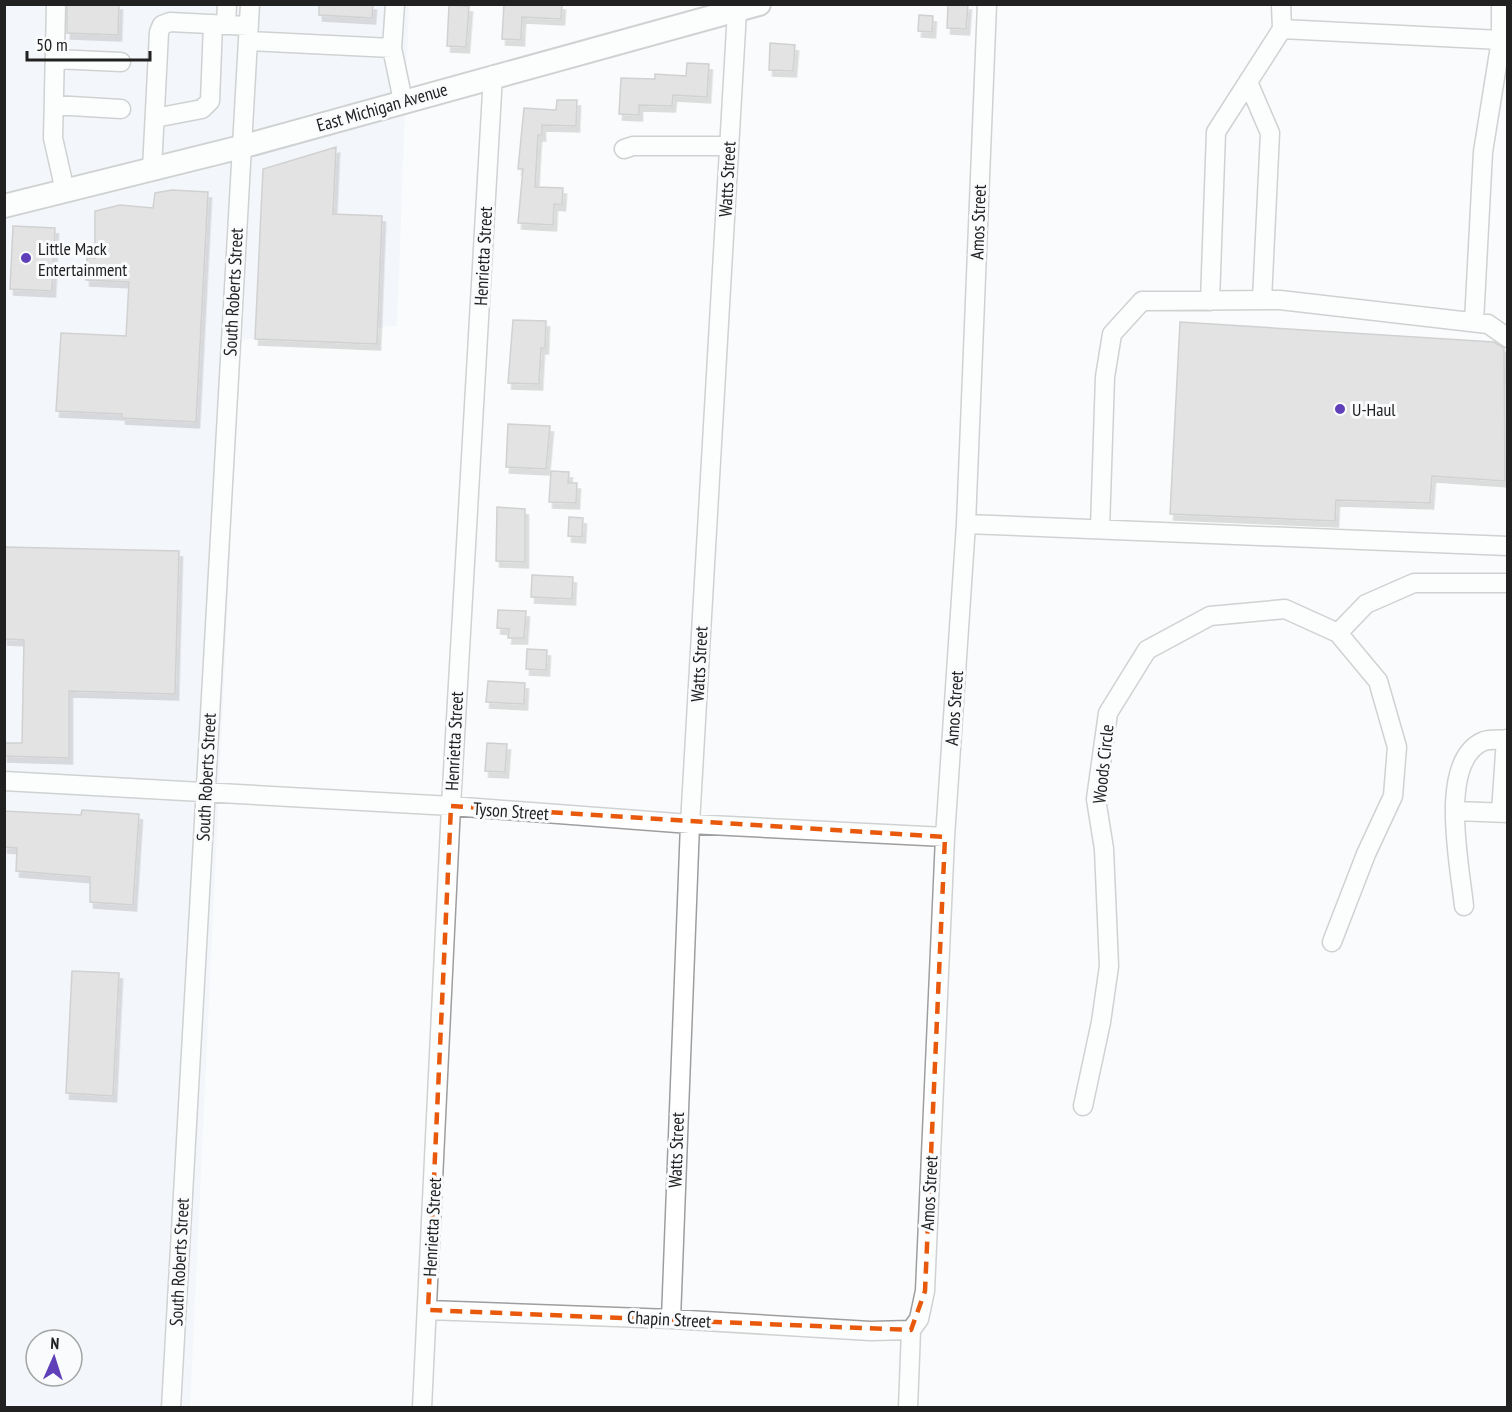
<svg xmlns="http://www.w3.org/2000/svg" width="1512" height="1412" viewBox="0 0 1512 1412" font-family="'PT Sans Narrow',sans-serif">
  <style>
    .built { fill: #eceff8; fill-rule: evenodd }
    .building { fill: #c7c5c6; stroke: #a09e9f; stroke-width: 1.5; filter: url(#shadow) }
    .lines { fill: none; stroke-linecap: round; stroke-linejoin: round }
    .minor-casing { stroke: #9e9e9f; stroke-width: 21 }
    .major-casing { stroke: #9e9e9f; stroke-width: 26 }
    .minor { stroke: #fff; stroke-width: 18 }
    .major { stroke: #fff; stroke-width: 22 }
    .marked { fill: none; stroke: #e8590c; stroke-width: 4.5; stroke-dasharray: 12 8; stroke-linejoin: round }
    .poi-dot { fill: #5f40b8; stroke: #fafbfc; stroke-width: 2 }
    .labels { text-anchor: middle; dominant-baseline: central; stroke-width: 6; stroke-linejoin: round; paint-order: stroke }
    .street-label { font-size: 18px; fill: #212121; stroke: #fafbfc }
    .poi-label { font-size: 18px; fill: #212121; stroke: #fafbfc; text-anchor: start }
  </style>
  <defs>
    <filter id="shadow"><feDropShadow dx="3.5" dy="6" stdDeviation="0" flood-color="#0004"/></filter>
  </defs>
  <rect width="100%" height="100%" fill="#fafbfc"/>
  <path class="built" d="M5 5H409L397 326 240 340 190 1407 5 1408ZM36 1340H72V1376H36Z"/>
  <path class="building" d="M67 4H119L118 35 67 33Z
    M319 4H373L372 18 319 15Z
    M504 4H562L561 19 522 17 521 40 502 39Z
    M948 4H968L966 29 947 28Z
    M449 5 469 6 466 47 447 46Z
    M919 15 933 16 932 32 918 31Z
    M770 43 795 45 793 71 769 70Z
    M687 63 709 64 707 97 673 95 672 106 639 105V115L619 114 621 78 655 79V74L686 76Z
    M557 100H577L576 126 542 125V135H538L535 187 563 188 562 205 554 204 553 225 518 223 523 169H518L524 108 556 110Z
    M336 147 333 214 382 216 377 344 255 339 263 169Z
    M172 190 208 192 196 422 122 418V414L56 411 61 333 126 336 129 282 86 280 87 258H95V211L120 205 153 208 155 193Z
    M13 226 55 228 52 291 10 289Z
    M513 320 546 321 545 348H541L539 384 508 383Z
    M1180 322 1494 342 1504 348 1505 481 1432 476 1430 503 1336 500 1335 521 1170 514Z
    M508 424 550 426 546 469 506 467Z
    M551 471 569 472 568 483H577L576 503 549 502Z
    M497 507 525 509V562L496 561Z
    M569 517 583 518 582 537 568 536Z
    M4 547 179 551 175 694 69 691V758L4 756V743H22L24 640 4 639Z
    M532 575 573 577 572 599 531 597Z
    M498 610 526 611 524 638H508L509 629 497 628Z
    M527 649 547 650 546 670 526 669Z
    M488 681 525 683 524 704 486 702Z
    M487 743 507 744 505 772 485 771Z
    M82 810 139 814 133 905 90 902V877L16 871 17 848 4 847V811L81 815Z
    M72 971 119 973 113 1096 66 1093Z"/>
  <g class="lines">
    <defs>
      <path id="minor" d="M56 4 53 138 65 191
        M395 4 392 48 403 101
        M1281 4 1282 29 1501 40V4
        M226 25 227 4
        M248 41 392 48
        M55 59 121 62
        M1248 82 1270 133 1262 300
        M54 105 121 109
        M155 118 202 109 210 101 213 24
        M624 149 633 146H729
        M152 169 159 32 162 25 170 22 249 26
        M1210 301 1216 132 1282 29
        M1474 322 1483 152 1501 40
        M966 524 1508 546
        M1100 528 1105 377 1112 334 1142 301 1280 300 1488 324 1508 338
        M1338 633 1366 604 1414 583H1508
        M4 781 451 806 690 824 945 837
        M1456 811 1508 813
        M1501 812 1506 739
        M1464 906C1460 866 1437 760 1484 741 1491 739 1501 740 1508 739
        M1083 1106 1101 1022 1109 966 1104 849 1096 799 1108 713 1147 650 1210 616 1285 609 1338 633 1378 681 1397 747 1393 796 1366 854 1332 942
        M428 1310 671 1319 870 1331 911 1330
        M671 1319 690 824 737 11 733 4
        M171 1408 250 4
        M422 1408 451 806 493 75
        M908 1408 911 1330 919 1319 925 1291 945 837 966 524 987 4"/>
      <path id="major" d="M4 206 241 147 759 4"/>
    </defs>
    <use href="#minor" class="minor-casing"/>
    <use href="#major" class="major-casing"/>
    <use href="#minor" class="minor"/>
    <use href="#major" class="major"/>
  </g>
  <path d="M0 0H1512V1412H0ZM451 806 945 837 925 1291 911 1330 428 1310Z" fill="#fafbfc" fill-opacity=".55" fill-rule="evenodd"/>
  <path class="marked" d="M451 806 945 837 925 1291 911 1330 428 1310Z"/>
  <g class="poi-dot">
    <circle cx="26" cy="258" r="6"/>
    <circle cx="1340" cy="409" r="6"/>
  </g>
  <g class="labels">
    <g class="street-label">
      <text transform="translate(382 107) rotate(-16)">East Michigan Avenue</text>
      <text transform="translate(727 179) rotate(-87)">Watts Street</text>
      <text transform="translate(978 222) rotate(-88)">Amos Street</text>
      <text transform="translate(483 256) rotate(-87)">Henrietta Street</text>
      <text transform="translate(233 292) rotate(-87)">South Roberts Street</text>
      <text transform="translate(699 664) rotate(-87)">Watts Street</text>
      <text transform="translate(954 708) rotate(-86)">Amos Street</text>
      <text transform="translate(454 741) rotate(-87)">Henrietta Street</text>
      <text transform="translate(1103 764) rotate(-84)">Woods Circle</text>
      <text transform="translate(206 777) rotate(-87)">South Roberts Street</text>
      <text transform="translate(511 811) rotate(4)">Tyson Street</text>
      <text transform="translate(676 1150) rotate(-88)">Watts Street</text>
      <text transform="translate(929 1193) rotate(-87)">Amos Street</text>
      <text transform="translate(432 1227) rotate(-87)">Henrietta Street</text>
      <text transform="translate(179 1262) rotate(-87)">South Roberts Street</text>
      <text transform="translate(669 1319) rotate(3)">Chapin Street</text>
    </g>
    <g class="poi-label">
      <text x="38" y="248">Little Mack<tspan x="38" dy="21">Entertainment</tspan></text>
      <text x="1352" y="409">U-Haul</text>
    </g>
  </g>
  <rect width="1512" height="1412" fill="none" stroke="#212121" stroke-width="12"/>
  <g transform="translate(54 1358) rotate(3)"><circle r="28" fill="#fafbfc" stroke="#a3a4a4" stroke-width="1.5"/>
  <path d="M0-4.5L10 22L0 15L-10 22Z" fill="#5f40b8"/>
  <text y="-9" font-size="16" font-weight="bold" text-anchor="middle" fill="#212121">N</text>
  </g>
  <path d="M27 51v9h123v-9" fill="none" stroke="#212121" stroke-width="3"/>
  <text x="36" y="51" font-size="18" fill="#212121" stroke="#fafbfc" stroke-width="4.5" paint-order="stroke">50 m</text>
</svg>
